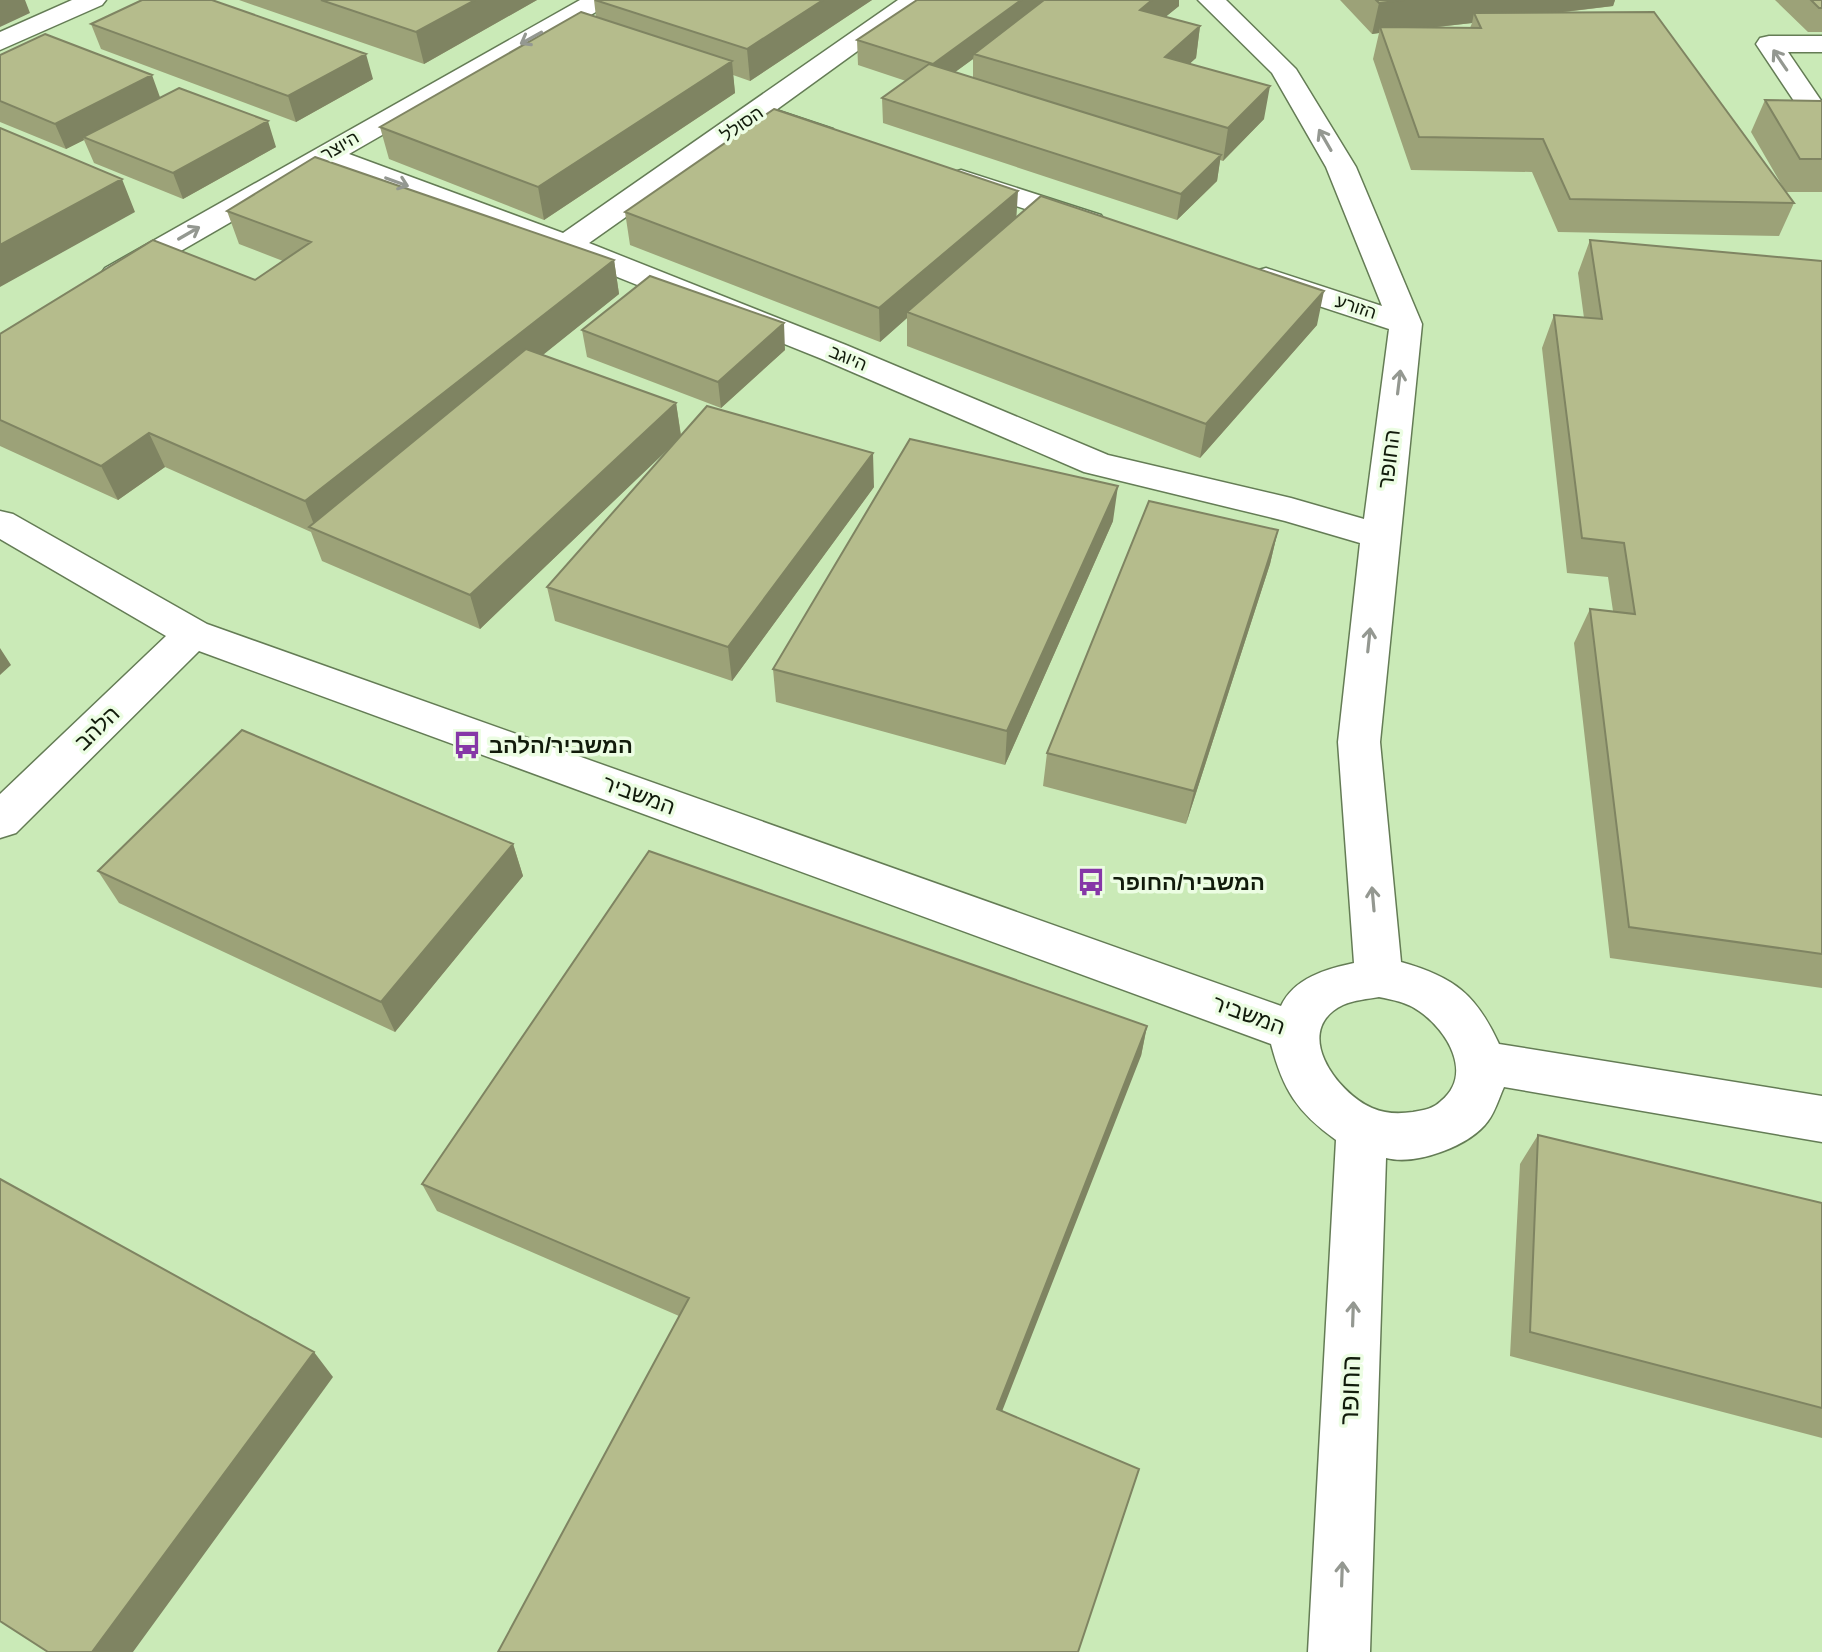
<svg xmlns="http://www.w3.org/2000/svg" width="1822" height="1652" viewBox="0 0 1822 1652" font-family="Helvetica,'Noto Sans Hebrew',sans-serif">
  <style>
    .built { fill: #caeab7 }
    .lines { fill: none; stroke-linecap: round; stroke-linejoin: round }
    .minor-casing { stroke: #647c55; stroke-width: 3 }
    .minor { fill: #fff; fill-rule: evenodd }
    .wall { fill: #9ca278; fill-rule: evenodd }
    .shaded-wall { fill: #7f8462 }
    .building { fill: #b5bc8c; stroke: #7f8462; stroke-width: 2 }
    .oneway { stroke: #949891 }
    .labels { text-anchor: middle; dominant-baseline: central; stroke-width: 7; stroke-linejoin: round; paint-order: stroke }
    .far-street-label { font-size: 18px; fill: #111b0b; stroke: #ecfde3 }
    .street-label { font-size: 22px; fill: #111b0b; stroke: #ecfde3 }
    .poi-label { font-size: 22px; font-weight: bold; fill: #111b0b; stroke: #ecfde3; text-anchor: start }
    .near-street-label { font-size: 26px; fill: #111b0b; stroke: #ecfde3 }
  </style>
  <rect width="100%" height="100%" fill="#d8f4c8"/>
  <path class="built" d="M0 0H1822V1652H0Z"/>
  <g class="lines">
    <defs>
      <path id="minor" d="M72 0H106L102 5 0 50V32Z
        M580 0H612L608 5 349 154 563 233 898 0H928L776 110 833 129 837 135 833 141 823 144 759 123 589 243 846 345 1108 455 1291 498 1364 519 1389 329 1255 285 1250 278 1255 271 1266 268 1382 306 1326 167 1272 73 1198 0H1226L1296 69 1356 167 1422 324 1380 742 1401 962C1454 977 1476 994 1499 1044L1822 1096V1142L1504 1087C1499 1098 1495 1112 1488 1121 1470 1146 1416 1166 1386 1158L1370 1652H1308L1336 1140C1297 1112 1283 1090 1271 1044L199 651 16 833 0 838V794L166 636 0 539V511L13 514 207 624 1281 1006C1294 978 1326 969 1354 963L1338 742 1360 543 1285 521 1084 472 822 359 555 252 328 166 127 282 116 284 105 282 100 275 105 268ZM1379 997C1393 1000 1407 1002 1419 1011 1447 1030 1474 1074 1441 1101 1433 1109 1424 1110 1413 1112 1399 1114 1386 1114 1372 1108 1336 1092 1291 1030 1343 1005 1354 1000 1368 999 1379 997Z
        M1769 36H1822V52H1788L1822 102V124L1808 122 1756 44 1760 38Z
        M961 170 1101 215 1105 221 1101 227 1090 230 951 185 946 179 951 173Z"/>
    </defs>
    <use href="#minor" class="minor-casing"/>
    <use href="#minor" class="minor"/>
  </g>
  <path class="wall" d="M239 0H537L424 64Z
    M594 0H872L750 81 733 75 735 93 544 220 389 159 380 127 596 17Z
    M917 0H1179V6L1165 17 1200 26 1196 58 1189 64 1264 119 1223 161 1220 160 1217 181 1177 220 883 123 882 98 906 81 858 65 857 40ZM973 59V78L955 72Z
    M1340 0H1615L1613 6 1557 13 1784 189 1751 132 1765 100 1822 101V192H1786L1794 203 1779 236 1558 232 1532 172 1411 170 1373 59 1379 33 1372 34ZM1472 23 1470 28H1429Z
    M1775 0H1822V32H1808Z
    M91 24 373 79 296 122 101 49Z
    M0 55 160 97 276 147 183 199 94 163 84 140 66 149 0 122Z
    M227 211 614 260 619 294 542 355 676 403 681 435 874 487 732 681 555 621 547 587 671 446 480 629 322 561 311 532 165 467 118 500 0 446V334L255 280 283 261 239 244Z
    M625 212 1016 217 1317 325 1200 458 907 346V318L880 342 630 245Z
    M1590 240 1822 261V988L1610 958 1574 643 1590 609 1613 611 1608 577 1567 573 1542 348 1554 315 1584 318 1578 273Z
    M582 330 785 350 721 408 587 357Z
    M1113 521 1005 765 776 702 773 669Z
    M1278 530 1270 564 1186 824 1043 786 1047 753Z
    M513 844 523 876 395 1032 119 903 98 871Z
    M1147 1026 1141 1056 679 1316 437 1211 422 1184Z
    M1538 1135 1822 1203V1438L1510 1356 1520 1164Z"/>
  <path class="shaded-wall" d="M0 0H25L30 13 0 27Z
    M475 0H537L424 64 416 32Z
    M823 0H872L750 81 747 49Z
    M1021 0H1052L974 54 973 59 932 89 933 64Z
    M1152 0H1179V6L1136 41 1140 10Z
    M1404 0H1615L1613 6 1478 22 1474 13 1472 23 1383 33 1380 27 1379 33 1372 34 1379 3Z
    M1200 26 1196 58 1162 89 1165 57Z
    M366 54 373 79 296 122 288 96Z
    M732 61 735 93 544 220 538 187Z
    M152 75 161 100 83 137 84 140 66 149 55 124Z
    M1270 86 1264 119 1223 161 1228 128Z
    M268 121 276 147 183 199 173 173Z
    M1221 155 1217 181 1177 220 1181 194Z
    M122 179 135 212 0 287V245Z
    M1018 191 1016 224 907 312V318L880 342 879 308Z
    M614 260 619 294 322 532 316 530 305 501Z
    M1324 291 1317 325 1200 458 1206 424Z
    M784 323 785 350 721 408 718 382Z
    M676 403 681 437 480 629 470 595Z
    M149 433 165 467 118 500 101 466Z
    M873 453 874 487 732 681 728 647Z
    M1118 486 1113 521 1005 765 1007 731Z
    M1278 530 1270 564 1186 824 1194 791Z
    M0 648 11 665 0 675Z
    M513 844 523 876 395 1032 381 1002Z
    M1147 1026 1141 1056 994 1432 997 1409Z
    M314 1352 333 1377 133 1652H92Z"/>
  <path class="building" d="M142 0H212L366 54 288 96 91 24Z
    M321 0H475L416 32Z
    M595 0H823L747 49Z
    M917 0H1021L933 64 857 40Z
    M1044 0H1152L1140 10 1200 26 1165 57 1270 86 1228 128 974 54Z
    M1376 0H1404L1379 3Z
    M1811 0H1822V8H1819Z
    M581 12 732 61 538 187 380 127Z
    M1654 12 1794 203 1570 199 1543 139 1419 137 1380 27 1481 28 1474 13Z
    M45 34 152 75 55 124 0 101V55Z
    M929 64 1221 155 1181 194 882 98Z
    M179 88 268 121 173 173 83 137Z
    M1765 100 1822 101V159H1800Z
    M774 109 1018 191 879 308 625 212Z
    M0 128 122 179 0 245Z
    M315 157 614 260 305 501 149 433 101 466 0 420V334L153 240 255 280 311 242 227 211Z
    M1041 196 1324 291 1206 424 907 312Z
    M1590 240 1822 261V954L1629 927 1590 609 1635 614 1624 543 1582 538 1554 315 1602 319Z
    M650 276 784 323 718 382 582 330Z
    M526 349 676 403 470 595 309 527Z
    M707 406 873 453 728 647 547 587Z
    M910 439 1118 486 1007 731 773 669Z
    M1149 501 1278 530 1194 791 1047 753Z
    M242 730 513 844 381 1002 98 871Z
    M649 851 1147 1026 997 1409 1139 1469 1078 1652H498L689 1298 422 1184Z
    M1538 1135 1822 1203V1408L1530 1332Z
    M0 1179 314 1352 92 1652H48L0 1621Z"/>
  <defs><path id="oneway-shaft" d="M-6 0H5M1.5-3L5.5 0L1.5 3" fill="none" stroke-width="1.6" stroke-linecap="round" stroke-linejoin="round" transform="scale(2)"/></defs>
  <g class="oneway">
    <use href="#oneway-shaft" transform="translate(531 38) rotate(151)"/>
    <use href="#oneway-shaft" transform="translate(1780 60) rotate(-124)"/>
    <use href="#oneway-shaft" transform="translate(1325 140) rotate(-120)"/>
    <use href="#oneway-shaft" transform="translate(397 182) rotate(20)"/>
    <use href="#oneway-shaft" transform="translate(189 233) rotate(-30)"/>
    <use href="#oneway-shaft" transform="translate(1399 382) rotate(-83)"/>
    <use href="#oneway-shaft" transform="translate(1369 640) rotate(-84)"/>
    <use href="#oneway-shaft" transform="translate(1373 899) rotate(-95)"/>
    <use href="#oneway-shaft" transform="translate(1353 1314) rotate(-88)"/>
    <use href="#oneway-shaft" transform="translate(1342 1574) rotate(-88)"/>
  </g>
  <defs>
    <symbol id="bus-bare" viewBox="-9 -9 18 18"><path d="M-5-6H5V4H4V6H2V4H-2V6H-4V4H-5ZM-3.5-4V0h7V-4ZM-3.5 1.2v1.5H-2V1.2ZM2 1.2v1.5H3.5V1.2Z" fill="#8637a7" stroke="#ecfde3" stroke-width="2.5" paint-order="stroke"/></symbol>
  </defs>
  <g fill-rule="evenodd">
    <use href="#bus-bare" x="447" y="725" width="40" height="40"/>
    <use href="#bus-bare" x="1071" y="862" width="40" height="40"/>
  </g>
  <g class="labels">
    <g class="far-street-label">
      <text transform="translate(742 124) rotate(-35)">הסולל</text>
      <text transform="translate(340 146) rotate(-30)">היוצר</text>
      <text transform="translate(1356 307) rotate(18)">הזורע</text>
      <text transform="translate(848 358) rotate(23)">היוגב</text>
    </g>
    <g class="street-label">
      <text transform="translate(1389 459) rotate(-83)">החופר</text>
      <text transform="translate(97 728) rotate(-44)">הלהב</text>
      <text transform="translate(639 795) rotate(20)">המשביר</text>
      <text transform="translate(1249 1015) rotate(20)">המשביר</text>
    </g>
    <g class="poi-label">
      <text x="489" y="745">המשביר/הלהב</text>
      <text x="1113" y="882">המשביר/החופר</text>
    </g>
    <g class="near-street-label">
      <text transform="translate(1350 1390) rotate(-88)">החופר</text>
    </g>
  </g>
</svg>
